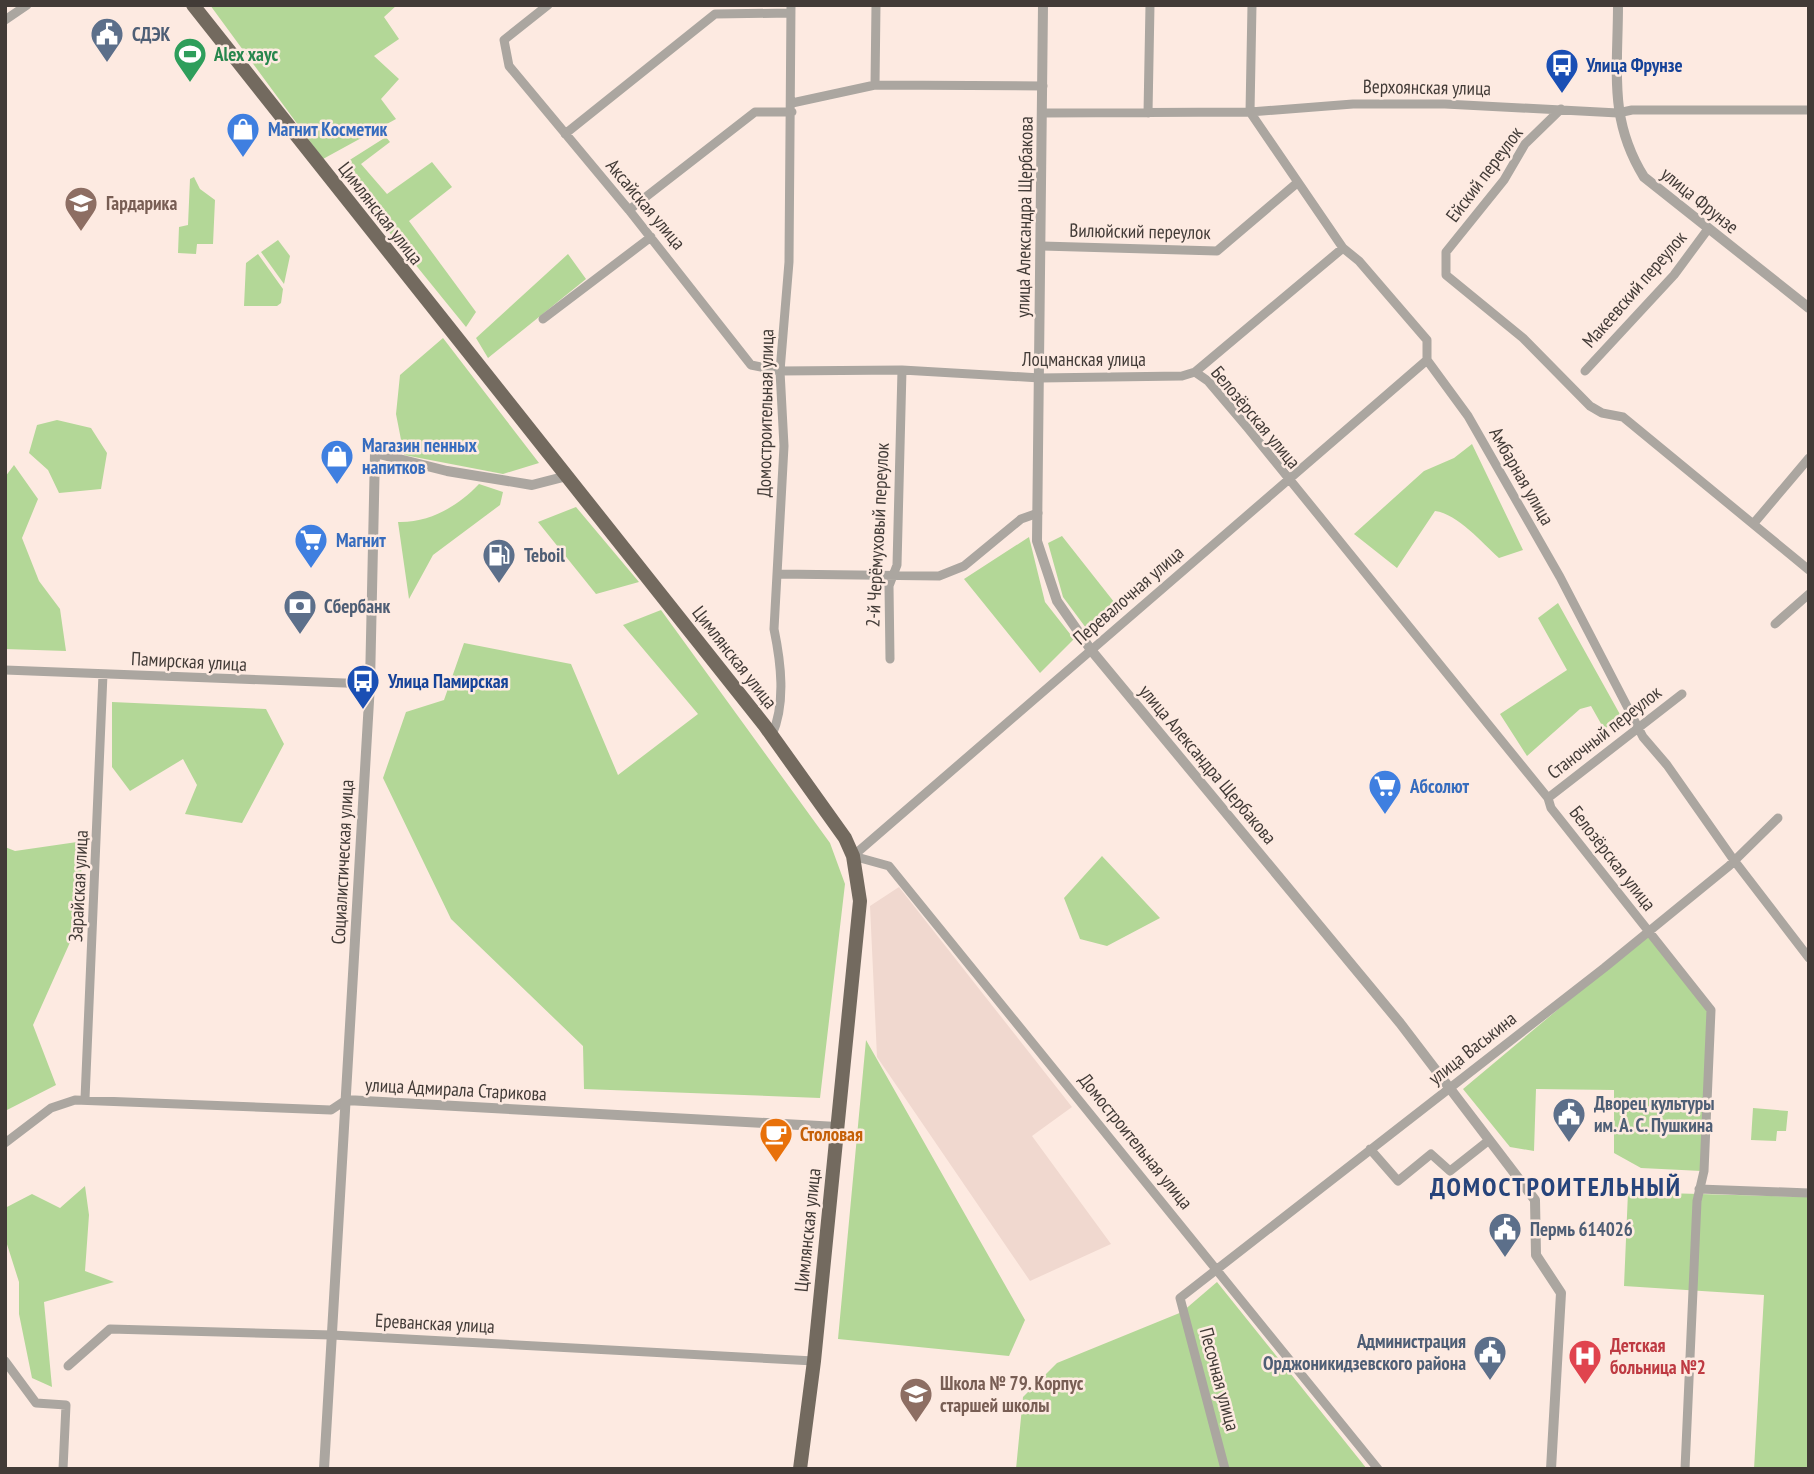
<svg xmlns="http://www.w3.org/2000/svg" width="1814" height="1474" viewBox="0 0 1814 1474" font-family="'PT Sans Narrow',sans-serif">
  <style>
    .industrial { fill: #f0d8cf }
    .green { fill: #b3d797 }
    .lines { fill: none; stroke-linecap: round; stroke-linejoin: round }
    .minor { stroke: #aba6a0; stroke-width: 9 }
    .tertiary { stroke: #aba6a0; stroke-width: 10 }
    .primary { stroke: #736a5f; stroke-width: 14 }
    .labels { text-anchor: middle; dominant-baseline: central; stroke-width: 5; stroke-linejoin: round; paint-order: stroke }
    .service-label { font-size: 19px; font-weight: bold; fill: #4e5e75; stroke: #fdeae1; text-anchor: start }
    .leisure-label { font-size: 19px; font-weight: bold; fill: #27864d; stroke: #fdeae1; text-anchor: start }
    .transit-label { font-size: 19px; font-weight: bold; fill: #164399; stroke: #fdeae1; text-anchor: start }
    .street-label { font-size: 19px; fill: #423b37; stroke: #fdeae1 }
    .shop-label { font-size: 19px; font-weight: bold; fill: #366cbe; stroke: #fdeae1; text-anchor: start }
    .education-label { font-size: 19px; font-weight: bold; fill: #785e54; stroke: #fdeae1; text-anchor: start }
    .food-label { font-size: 19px; font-weight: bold; fill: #c56008; stroke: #fdeae1; text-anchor: start }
    .health-label { font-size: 19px; font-weight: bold; fill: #be3a42; stroke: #fdeae1; text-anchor: start }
    .district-label { font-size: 26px; font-weight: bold; letter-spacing: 2px; fill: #27447b; stroke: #fdeae1 }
  </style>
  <rect width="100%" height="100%" fill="#fdeae1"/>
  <path class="industrial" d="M899 887 1072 1107 1032 1136 1111 1244 1030 1281 877 1057 870 906Z"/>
  <path class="green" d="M210 5H397L384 17 399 39 374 56 399 79 381 99 396 119 323 159Z
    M386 137 390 142 361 164 387 194 432 162 452 187 409 221 476 312 466 327 337 168Z
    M194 177 200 189 215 200 213 244H197L196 254 178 253 179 227 188 225 190 179Z
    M278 240 290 256 284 284 261 252Z
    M258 254 283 289 281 303 277 306H244L246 263Z
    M568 254 586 279 488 358 476 338Z
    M443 338 539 463 503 474 404 455 396 414 400 375Z
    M57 420 91 428 107 453 101 489 59 493 48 470 29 453 37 425Z
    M1472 444 1523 550 1499 558C1482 543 1458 514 1435 511L1397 568 1354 534 1424 471 1454 458Z
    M14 465 38 499 22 538 39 581 60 609 66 651 5 649V477Z
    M479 484 503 492 500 505 433 555 409 599 398 522C430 523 458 506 479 484Z
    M576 507 639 582 596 594 538 522Z
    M1062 536 1118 607 1086 628 1063 597 1048 543Z
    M1029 537 1045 602 1074 639 1040 673 964 579Z
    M1558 603 1622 718 1604 729 1591 706 1580 709 1527 756 1500 714 1567 670 1538 618Z
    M661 610 830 843 845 884 820 1098 584 1089 583 1046 451 919 383 778 406 712 444 700 464 643 571 664 618 775 698 714 623 625Z
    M112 702 266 709 284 744 242 823 185 814 197 785 183 759 130 791 112 767Z
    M84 841 76 929 33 1025 56 1085 5 1111V847L15 851Z
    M1102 856 1160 918 1107 946 1080 939 1064 898Z
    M1649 933 1708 1007 1702 1171 1641 1168 1614 1153V1090L1536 1089 1534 1151 1510 1147 1463 1089Z
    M866 1040 1025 1320 1009 1356 838 1339Z
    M1753 1108 1788 1111 1786 1131H1777L1776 1141 1751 1140Z
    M85 1186 89 1215 85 1271 114 1282 44 1302 52 1387 32 1378 19 1314V1282L5 1238V1208L32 1194 60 1208Z
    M1628 1192 1809 1197V1469H1754L1764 1295 1624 1286Z
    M1217 1282 1367 1469H1016L1023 1397 1057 1363 1182 1312Z"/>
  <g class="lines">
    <path class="minor" d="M548 5 504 40 509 66 629 210 751 365 780 371 902 370 1040 378 1182 376 1195 372 1343 248
      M1252 5 1250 112 1343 248 1359 261 1427 340V360L1468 416 1560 577 1643 737 1667 765 1733 859 1809 958
      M5 20 27 5
      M875 85 876 5
      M792 103 875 85 1043 86
      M1561 109 1525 144 1504 180 1446 252V275L1523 338 1590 406 1602 413 1623 417 1809 570
      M1044 113 1250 112 1353 104H1445L1618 113 1632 110H1809
      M1148 113 1150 5
      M565 134 715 14 791 13
      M629 210 755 112H792
      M1042 246 1217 251 1297 183
      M543 319 651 237
      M1585 371 1674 275 1708 229
      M1195 372 1208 381 1247 427 1548 798 1551 808 1711 1010 1704 1171 1697 1201 1685 1469
      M1754 523 1809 458
      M777 574 939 576 964 566 1021 519 1038 513
      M1775 624 1809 594
      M890 659 889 586 897 565 902 370
      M5 670 370 684
      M772 735C786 703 781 663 774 629L784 446 780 371 789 262 791 5
      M1548 798 1682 694
      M853 856 889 866 1378 1469
      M853 856 1427 360
      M85 1099 103 674
      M5 1143 51 1108 75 1100 331 1110 346 1100
      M1370 1149 1398 1181 1431 1154 1450 1171 1488 1141
      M1699 1189 1809 1193
      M5 1361 36 1403 66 1405 63 1469
      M68 1366 110 1329 332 1335 814 1361
      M1225 1469 1180 1298 1604 968 1729 866 1778 818"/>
    <path class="tertiary" d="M1043 5 1037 541 1057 601 1091 650 1400 1023 1535 1200 1536 1255 1561 1293 1551 1469
      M1618 5C1618 70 1608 119 1644 177L1809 308
      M346 1100 837 1127
      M324 1469 370 684 375 453 447 471 532 485 567 476"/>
    <path class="primary" d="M193 5 765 726 845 838 853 856 860 901 814 1361 800 1469"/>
  </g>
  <defs>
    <symbol id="civic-pin" viewBox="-11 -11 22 30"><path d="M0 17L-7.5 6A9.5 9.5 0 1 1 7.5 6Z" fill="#5c6f8a" stroke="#fdeae1"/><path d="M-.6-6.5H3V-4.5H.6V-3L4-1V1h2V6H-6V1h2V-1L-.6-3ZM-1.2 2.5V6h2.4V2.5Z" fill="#fff"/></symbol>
    <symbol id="stadium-pin" viewBox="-11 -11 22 30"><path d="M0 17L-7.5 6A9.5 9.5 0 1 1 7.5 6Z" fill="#2e9e5b" stroke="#fdeae1"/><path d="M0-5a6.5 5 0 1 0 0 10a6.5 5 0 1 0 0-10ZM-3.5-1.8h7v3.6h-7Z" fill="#fff"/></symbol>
    <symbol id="bus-pin" viewBox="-11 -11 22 30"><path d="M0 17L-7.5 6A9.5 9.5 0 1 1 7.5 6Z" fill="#1a4fb4" stroke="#fdeae1"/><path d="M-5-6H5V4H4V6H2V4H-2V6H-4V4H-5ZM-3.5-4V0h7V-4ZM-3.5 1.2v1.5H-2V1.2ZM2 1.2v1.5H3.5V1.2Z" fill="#fff"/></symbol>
    <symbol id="shop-pin" viewBox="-11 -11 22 30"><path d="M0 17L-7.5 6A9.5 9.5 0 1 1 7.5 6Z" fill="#3f7fe0" stroke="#fdeae1"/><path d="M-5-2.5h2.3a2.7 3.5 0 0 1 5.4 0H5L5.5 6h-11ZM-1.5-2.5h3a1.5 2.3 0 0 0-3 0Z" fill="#fff"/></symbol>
    <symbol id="school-pin" viewBox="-11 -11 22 30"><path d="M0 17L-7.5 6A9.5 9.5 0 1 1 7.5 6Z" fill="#8d6e63" stroke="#fdeae1"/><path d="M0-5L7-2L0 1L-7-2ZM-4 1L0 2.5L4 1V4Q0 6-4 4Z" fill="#fff"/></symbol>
    <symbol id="supermarket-pin" viewBox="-11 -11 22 30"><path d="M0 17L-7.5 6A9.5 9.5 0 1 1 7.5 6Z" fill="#3f7fe0" stroke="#fdeae1"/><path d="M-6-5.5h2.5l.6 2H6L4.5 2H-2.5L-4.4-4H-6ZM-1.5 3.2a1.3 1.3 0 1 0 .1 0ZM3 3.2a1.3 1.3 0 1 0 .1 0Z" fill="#fff"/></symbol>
    <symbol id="fuel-pin" viewBox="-11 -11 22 30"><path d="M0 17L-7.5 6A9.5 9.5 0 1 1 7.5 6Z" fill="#5c6f8a" stroke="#fdeae1"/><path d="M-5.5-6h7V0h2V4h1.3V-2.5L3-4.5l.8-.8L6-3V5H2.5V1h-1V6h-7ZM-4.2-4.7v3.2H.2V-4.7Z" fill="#fff"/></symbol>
    <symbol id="bank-pin" viewBox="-11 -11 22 30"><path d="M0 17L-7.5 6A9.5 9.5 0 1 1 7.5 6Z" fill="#5c6f8a" stroke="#fdeae1"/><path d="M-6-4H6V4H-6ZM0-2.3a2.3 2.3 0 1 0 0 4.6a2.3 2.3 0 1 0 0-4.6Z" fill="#fff"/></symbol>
    <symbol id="cafe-pin" viewBox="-11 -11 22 30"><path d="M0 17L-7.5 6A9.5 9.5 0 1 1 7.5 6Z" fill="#e8710a" stroke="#fdeae1"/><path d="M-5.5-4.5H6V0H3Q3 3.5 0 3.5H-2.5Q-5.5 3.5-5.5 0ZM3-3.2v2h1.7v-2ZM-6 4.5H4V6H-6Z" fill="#fff"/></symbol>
    <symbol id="hospital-pin" viewBox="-11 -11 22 30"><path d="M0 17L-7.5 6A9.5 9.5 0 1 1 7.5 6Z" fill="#e0444e" stroke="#fdeae1"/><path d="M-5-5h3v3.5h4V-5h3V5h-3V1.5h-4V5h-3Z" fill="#fff"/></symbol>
  </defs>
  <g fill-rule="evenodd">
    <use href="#civic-pin" x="88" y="15" width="38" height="52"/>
    <use href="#stadium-pin" x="171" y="35" width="38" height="52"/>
    <use href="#bus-pin" x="1543" y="46" width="38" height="52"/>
    <use href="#shop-pin" x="224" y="110" width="38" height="52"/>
    <use href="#school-pin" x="62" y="184" width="38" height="52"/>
    <use href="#shop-pin" x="318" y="437" width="38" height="52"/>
    <use href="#supermarket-pin" x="292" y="521" width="38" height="52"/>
    <use href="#fuel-pin" x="480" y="536" width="38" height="52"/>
    <use href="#bank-pin" x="281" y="587" width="38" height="52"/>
    <use href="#bus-pin" x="344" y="662" width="38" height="52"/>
    <use href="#supermarket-pin" x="1366" y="767" width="38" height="52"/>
    <use href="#civic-pin" x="1550" y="1095" width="38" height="52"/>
    <use href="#cafe-pin" x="757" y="1115" width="38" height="52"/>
    <use href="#civic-pin" x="1486" y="1210" width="38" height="52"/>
    <use href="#civic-pin" x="1471" y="1333" width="38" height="52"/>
    <use href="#hospital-pin" x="1566" y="1337" width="38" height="52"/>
    <use href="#school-pin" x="897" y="1375" width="38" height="52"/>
  </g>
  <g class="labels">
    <g class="service-label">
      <text x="132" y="34">СДЭК</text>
      <text x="524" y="555">Teboil</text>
      <text x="324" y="606">Сбербанк</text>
      <text x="1594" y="1103">Дворец культуры<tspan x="1594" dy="22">им. А. С. Пушкина</tspan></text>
      <text x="1530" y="1229">Пермь 614026</text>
      <text x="1466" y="1341" text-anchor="end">Администрация<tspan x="1466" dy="22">Орджоникидзевского района</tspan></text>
    </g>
    <g class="leisure-label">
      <text x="214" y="54">Alex хаус</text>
    </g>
    <g class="transit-label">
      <text x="1586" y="65">Улица Фрунзе</text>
      <text x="388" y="681">Улица Памирская</text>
    </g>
    <g class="street-label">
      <text transform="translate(1427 87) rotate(1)">Верхоянская улица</text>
      <text transform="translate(1484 174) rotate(-53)">Ейский переулок</text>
      <text transform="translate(1700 200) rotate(39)">улица Фрунзе</text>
      <text transform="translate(646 204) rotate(50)">Аксайская улица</text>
      <text transform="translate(381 213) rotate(52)">Цимлянская улица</text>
      <text transform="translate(1024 217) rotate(-89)">улица Александра Щербакова</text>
      <text transform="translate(1140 231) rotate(1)">Вилюйский переулок</text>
      <text transform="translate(1634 289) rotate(-49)">Макеевский переулок</text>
      <text x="1084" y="359">Лоцманская улица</text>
      <text transform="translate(765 413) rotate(-89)">Домостроительная улица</text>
      <text transform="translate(1256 417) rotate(50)">Белозёрская улица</text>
      <text transform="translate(1522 476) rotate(60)">Амбарная улица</text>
      <text transform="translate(877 535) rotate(-87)">2-й Черёмуховый переулок</text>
      <text transform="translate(1128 595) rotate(-41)">Перевалочная улица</text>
      <text transform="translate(735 657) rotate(52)">Цимлянская улица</text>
      <text transform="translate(189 661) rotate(3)">Памирская улица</text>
      <text transform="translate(1604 732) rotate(-38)">Станочный переулок</text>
      <text transform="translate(1208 764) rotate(50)">улица Александра Щербакова</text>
      <text transform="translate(1613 858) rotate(52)">Белозёрская улица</text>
      <text transform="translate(342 862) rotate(-87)">Социалистическая улица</text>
      <text transform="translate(78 886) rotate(-87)">Зарайская улица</text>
      <text transform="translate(1472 1048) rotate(-38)">улица Васькина</text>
      <text transform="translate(456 1089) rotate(3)">улица Адмирала Старикова</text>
      <text transform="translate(1136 1141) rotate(51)">Домостроительная улица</text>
      <text transform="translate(807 1230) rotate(-84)">Цимлянская улица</text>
      <text transform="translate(435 1323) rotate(3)">Ереванская улица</text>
      <text transform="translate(1220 1379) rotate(75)">Песочная улица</text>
    </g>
    <g class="shop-label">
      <text x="268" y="129">Магнит Косметик</text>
      <text x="362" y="445">Магазин пенных<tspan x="362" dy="22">напитков</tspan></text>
      <text x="336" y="540">Магнит</text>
      <text x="1410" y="786">Абсолют</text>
    </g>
    <g class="education-label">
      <text x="106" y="203">Гардарика</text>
      <text x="940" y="1383">Школа № 79. Корпус<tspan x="940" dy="22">старшей школы</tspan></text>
    </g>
    <g class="food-label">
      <text x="800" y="1134">Столовая</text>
    </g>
    <g class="health-label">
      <text x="1610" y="1345">Детская<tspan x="1610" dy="22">больница №2</tspan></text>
    </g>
    <g class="district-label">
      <text x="1556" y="1186">ДОМОСТРОИТЕЛЬНЫЙ</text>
    </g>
  </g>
  <rect width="1814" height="1474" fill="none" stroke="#423b37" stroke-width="14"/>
</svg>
